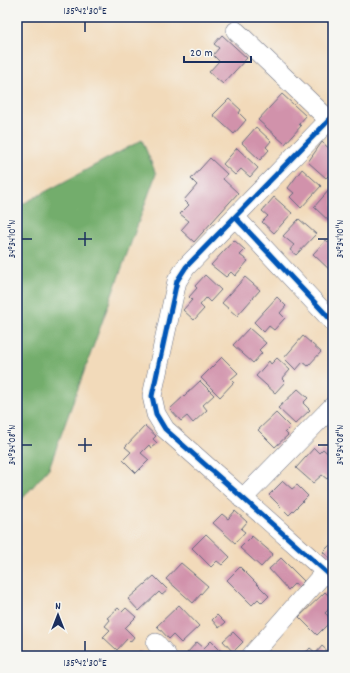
<svg xmlns="http://www.w3.org/2000/svg" width="350" height="673" viewBox="0 0 350 673" font-family="Dekko,sans-serif">
  <style>
    .forest { fill: #73ad6c; stroke: #476e65 }
    .building { fill: #d192ab }
    .lines { fill: none; stroke-linecap: round; stroke-linejoin: round }
    .street-casing { stroke: #666b7e; stroke-width: 20 }
    .street { stroke: #fff; stroke-width: 19 }
    .cycleway-casing { stroke: #f6f6f2; stroke-width: 8 }
    .cycleway { stroke: #0057b8; stroke-width: 5 }
    .ticks { fill: none; stroke: #1b2f5e; stroke-width: 1.5 }
    .neatline { fill: none; stroke: #1b2f5e; stroke-width: 1.5 }
    .ticks-label { font-size: 10px; text-anchor: middle; fill: #1b2f5e }
  </style>
  <rect width="100%" height="100%" fill="#f6f6f2"/>
  <filter id="ink" filterUnits="userSpaceOnUse"><feTurbulence type="fractalNoise" baseFrequency=".025" numOctaves="2"/><feDisplacementMap in="SourceGraphic" scale="8" xChannelSelector="R" yChannelSelector="G"/><feConvolveMatrix kernelMatrix="1 2 1 2 8 2 1 2 1" color-interpolation-filters="sRGB"/></filter>
  <filter id="wash" filterUnits="userSpaceOnUse"><feTurbulence type="fractalNoise" baseFrequency=".012" numOctaves="4" result="noise"/><feDisplacementMap in="SourceGraphic" scale="16" xChannelSelector="R" yChannelSelector="G"/><feGaussianBlur stdDeviation="0.9" result="paint"/><feColorMatrix in="noise" values="0 0 0 0 0 0 0 0 0 0 0 0 0 0 0 0 0 1.4 0 .05"/><feComposite in="paint" operator="in"/></filter>
  <g filter="url(#wash)">
    <rect width="100%" height="100%" fill="#f2daba"/>
    <path class="forest" d="M142 140 156 174 49 468 17 505V207Z"/>
    <g id="blocks">
      <path class="building" d="M222 35 247 58 223 84 209 72 219 61 213 55 219 48 214 44Z
        M282 94 306 116 299 124 301 126 285 144 258 120Z
        M229 99 241 110 239 113 246 120 234 134 213 115Z
        M256 127 271 141 266 147 269 150 260 160 242 143Z
        M322 142 333 152V171L326 178 308 162Z
        M237 148 258 168 250 177 241 169 235 175 223 164Z
        M210 158 227 174 223 179 238 193 194 242 181 230 189 221 180 214 189 205 184 200 197 185 191 179Z
        M302 169 321 186 301 208 290 197 294 193 288 188Z
        M330 189 333 192V221L331 223 314 207Z
        M274 197 292 213 274 233 262 222 268 216 262 211Z
        M299 219 316 234 296 255 290 250 294 245 283 236Z
        M234 240 245 250 240 255 248 261 235 276 231 272 226 277 211 265Z
        M326 240 333 246V273L313 254Z
        M205 275 221 290 210 302 206 298 200 305 204 309 194 320 183 310 192 300 189 297 197 288 195 286Z
        M245 277 260 290 237 316 222 303Z
        M277 297 286 306 280 313 285 318 274 330 269 326 264 332 254 322Z
        M249 328 266 343 259 350 262 353 253 363 233 345Z
        M303 336 321 352 308 366 303 362 296 370 284 358Z
        M222 357 238 373 231 379 234 382 220 397 201 378Z
        M277 358 290 370 282 379 285 382 275 393 256 376 269 361 271 364Z
        M200 381 214 395 203 405 207 410 193 423 187 416 181 421 170 409Z
        M298 389 308 398 303 403 310 410 295 424 278 408Z
        M276 413 290 427 285 432 288 435 275 447 258 430Z
        M145 426 156 436 153 439 157 443 151 448 149 445 141 453 149 460 136 473 123 460 131 452 125 447Z
        M314 448 319 453 323 449 333 458V472L327 479 322 475 313 483 296 468Z
        M333 478V489L328 484Z
        M283 481 292 489 297 485 308 496 289 515 269 495Z
        M235 511 247 522 241 529 245 532 235 543 213 523 222 514 228 519Z
        M206 534 230 557 222 565 217 561 211 567 192 548Z
        M252 536 273 554 261 567 240 548Z
        M333 542V561L323 552Z
        M281 558 304 581 298 587 295 583 288 590 269 569Z
        M181 563 208 586 193 603 166 579Z
        M240 567 269 596 262 603 258 599 252 605 227 580Z
        M154 576 168 590 162 595 159 592 139 611 128 599Z
        M325 592 333 600V605L325 613 332 620 317 635 299 617Z
        M179 605 199 626 181 643 173 635 169 639 157 626Z
        M118 608 122 612 126 608 136 617 125 628 134 637 130 642 127 639 117 650 103 637 110 630 105 626 110 620 107 618Z
        M217 615 225 623 219 628 212 620Z
        M233 632 243 642 233 652 223 641Z
        M211 641 224 654 222 656H190L187 653 197 642 204 648Z
        M322 646 333 656 304 655 310 648 316 653Z
        M141 651 145 656H134Z"/>
    </g>
  </g>
  <g filter="url(#ink)">
    <use href="#blocks" fill-opacity="0" stroke="#666b7e" stroke-width="1"/>
    <g class="lines">
      <defs>
        <path id="street" d="M236 31 329 120
          M333 116 186 267 177 281 152 396 156 414 165 429 333 578
          M235 217 333 322
          M242 499 333 406
          M156 643 167 656
          M251 656 325 572"/>
      </defs>
      <use href="#street" class="street-casing"/>
      <use href="#street" class="street"/>
      <defs>
        <path id="cycleway" d="M333 116 186 267 177 281 152 396 156 414 165 429 333 578
          M235 217 333 322"/>
      </defs>
      <use href="#cycleway" class="cycleway-casing"/>
      <use href="#cycleway" class="cycleway"/>
    </g>
  </g>
  <path class="ticks" d="M85 22V32M85 232V246M22 239H32M78 239H92M318 239H328M85 438V452M22 445H32M78 445H92M318 445H328M85 641V651"/>
  <rect width="350" height="673" fill="none" stroke="#f6f6f2" stroke-width="44"/>
  <g transform="translate(58 615)" stroke="#f6f6f2" stroke-width="3" paint-order="stroke">
  <path d="M0-3L7 15L0 10L-7 15Z" fill="#1b2f5e"/>
  <text y="-6" font-size="11" font-weight="bold" text-anchor="middle" fill="#1b2f5e">N</text>
  </g>
  <path d="M184 56v6h67v-6" fill="none" stroke="#1b2f5e" stroke-width="2"/>
  <text x="190" y="56" font-size="12" fill="#1b2f5e" stroke="#f6f6f2" stroke-width="3" paint-order="stroke">20 m</text>
  <rect x="22" y="22" width="306" height="629" class="neatline"/>
  <g class="ticks-label">
    <text x="85" y="14">135°42'30"E</text>
    <text transform="translate(11 239) rotate(-90)" y="4">34°34'10"N</text>
    <text transform="translate(339 239) rotate(-90)" y="4">34°34'10"N</text>
    <text transform="translate(11 445) rotate(-90)" y="4">34°34'08"N</text>
    <text transform="translate(339 445) rotate(-90)" y="4">34°34'08"N</text>
    <text x="85" y="666">135°42'30"E</text>
  </g>
</svg>
